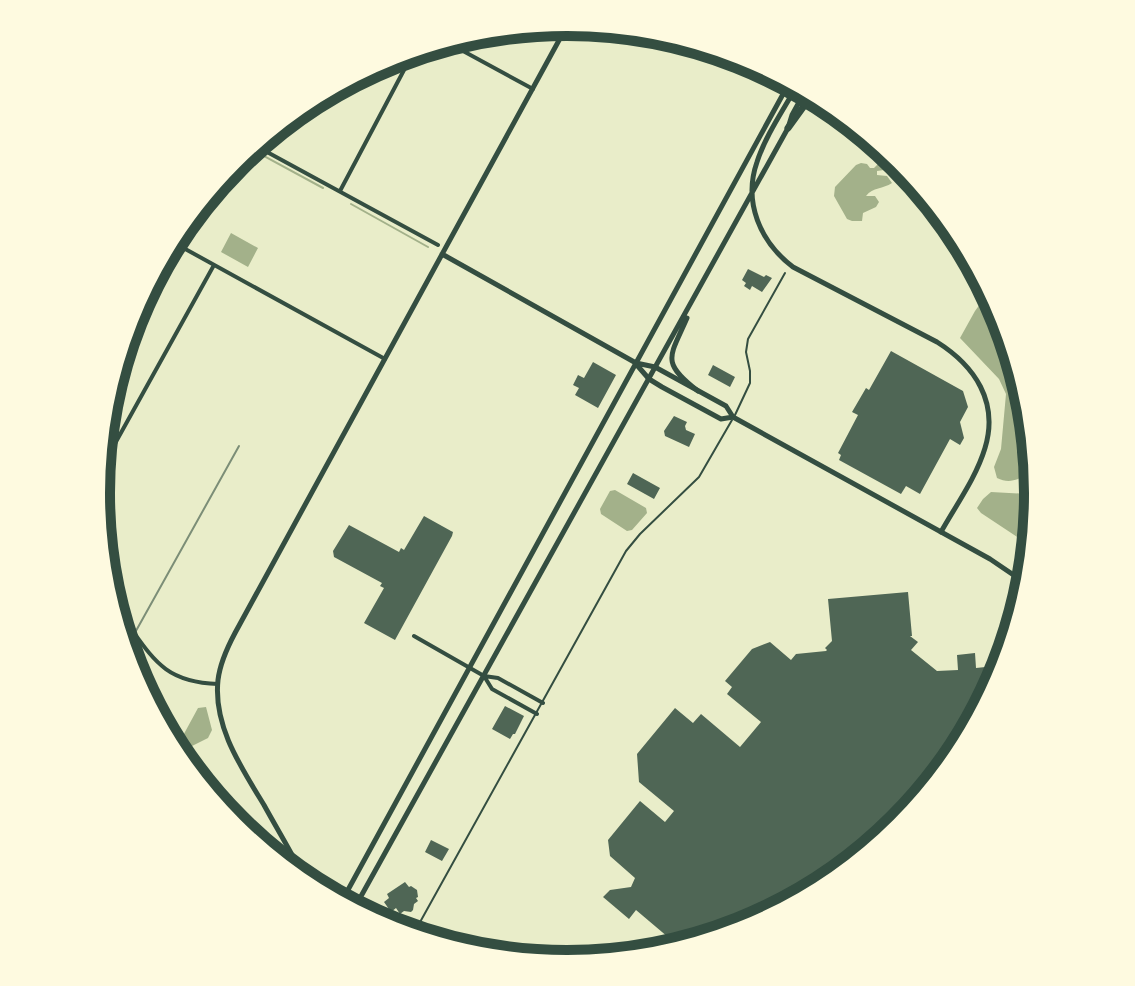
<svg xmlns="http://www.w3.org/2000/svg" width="1135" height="986" viewBox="0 0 1135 986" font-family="Poppins,sans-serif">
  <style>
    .water { fill: #a3b18a }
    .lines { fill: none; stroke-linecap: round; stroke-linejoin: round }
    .stream { stroke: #a3b18a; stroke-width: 2 }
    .building { fill: #4f6655 }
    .service { stroke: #344e41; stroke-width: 2 }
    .minor { stroke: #344e41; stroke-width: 4 }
    .tertiary { stroke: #344e41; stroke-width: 5 }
    .secondary { stroke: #344e41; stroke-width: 5 }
    .motorway { stroke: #344e41; stroke-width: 7 }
    .rail { stroke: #7c8e77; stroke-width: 2 }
    .rim { fill: none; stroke: #344e41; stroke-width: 10 }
  </style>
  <rect width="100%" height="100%" fill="#e9edc9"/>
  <path class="water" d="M893 155 901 160 900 165 902 169 897 167 896 164 891 169 877 171V175L887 176 892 183C883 189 873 187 866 196H875L879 202 876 207 863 213 862 221H852L847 219 834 196 835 187 856 165 861 163 867 164 870 168H874L878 164 893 158Z
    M231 233 258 248 248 267 221 252Z
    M983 300H988L1005 325 1034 471C1021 478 1011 485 997 478L994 467 1001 449 1006 394 999 379 960 338 975 311Z
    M615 490 646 508 647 513 632 530 627 531 601 514 600 509 610 491Z
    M1038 490 1028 544 981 513 977 508 983 499 991 492 1029 494Z
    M206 707 212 730 208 738 184 750 179 743 198 708Z"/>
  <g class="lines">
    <path class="stream" d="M251 149 323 188
      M351 204 428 247"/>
  </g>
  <path class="building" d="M748 269 764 277 766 275 772 278 762 292 752 286 750 290 744 286 746 283 742 280Z
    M891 351 963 391 968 407 960 422 964 438 960 445 950 439 920 494 906 486 901 494 839 460 841 455 838 453 858 415 852 412 866 388 869 390Z
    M593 362 616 375 598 408 575 395 579 388 573 385 578 375 584 378Z
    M713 365 735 377 730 387 708 375Z
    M674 416 687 422 685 426 686 430 695 434 689 447 665 436 664 431Z
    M633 473 660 488 654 499 627 484Z
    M424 516 451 531 453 532 452 536 395 640 364 623 384 588 380 586 382 583 334 557 333 551 349 525 399 552 401 548 404 550Z
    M908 592 912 636H910L918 642 911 650 937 671 958 670 957 655 975 653 976 668 995 666 996 683 900 826 747 928 675 943 636 910 629 919 603 897 610 890 631 887 635 878 610 856 608 840 640 801 665 822 674 811 639 782 637 754 675 708 693 723 701 714 740 747 761 722 727 694 732 687 725 681 752 649 770 642 791 660 796 654 826 651 827 650 825 648 832 641 828 599Z
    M505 706 524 716 515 734H513L510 739 492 729Z
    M431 840 449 849 442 861 425 852Z
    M405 882 409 887 411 886 417 890 418 897 416 898 418 901 414 904 413 910 411 912 404 911 400 914 396 908 391 912 384 902 389 898 387 894Z"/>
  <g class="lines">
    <path class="service" d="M735 415 750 383V371L746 352 748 339 785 273
      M414 933 626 551 640 534 699 477 732 420"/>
    <path class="minor" d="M452 45 533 89
      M256 146 438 245
      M340 191 413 53
      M178 245 385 359
      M102 467 214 265
      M121 615C152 656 161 682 218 684
      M414 636 484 676 498 678 543 703
      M484 676 492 689 537 714"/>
    <path class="tertiary" d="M442 254 636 363 655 367 726 406 733 417 990 559 1021 580
      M636 364 649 379 662 387 721 419 733 417
      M300 870C289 848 276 827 264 805 241 767 213 726 218 680 220 663 227 648 235 633L569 22"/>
    <path class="secondary" d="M795 89C782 112 765 137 757 162 743 202 760 242 793 267L937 342C975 366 999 402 985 448 976 478 956 505 941 532
      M687 318C670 357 660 362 698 391
      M343 899 788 85
      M355 907 788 128 792 115 803 95"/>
    <path class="motorway" d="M788 128 809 99"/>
    <path class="rail" d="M127 647 239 446"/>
  </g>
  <path d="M0 0H1135V986H0ZM110 493a457 457 0 1 1 914 0a457 457 0 1 1-914 0Z" fill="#fefae0" fill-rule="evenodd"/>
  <path class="rim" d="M110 493a457 457 0 1 1 914 0a457 457 0 1 1-914 0Z"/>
</svg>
